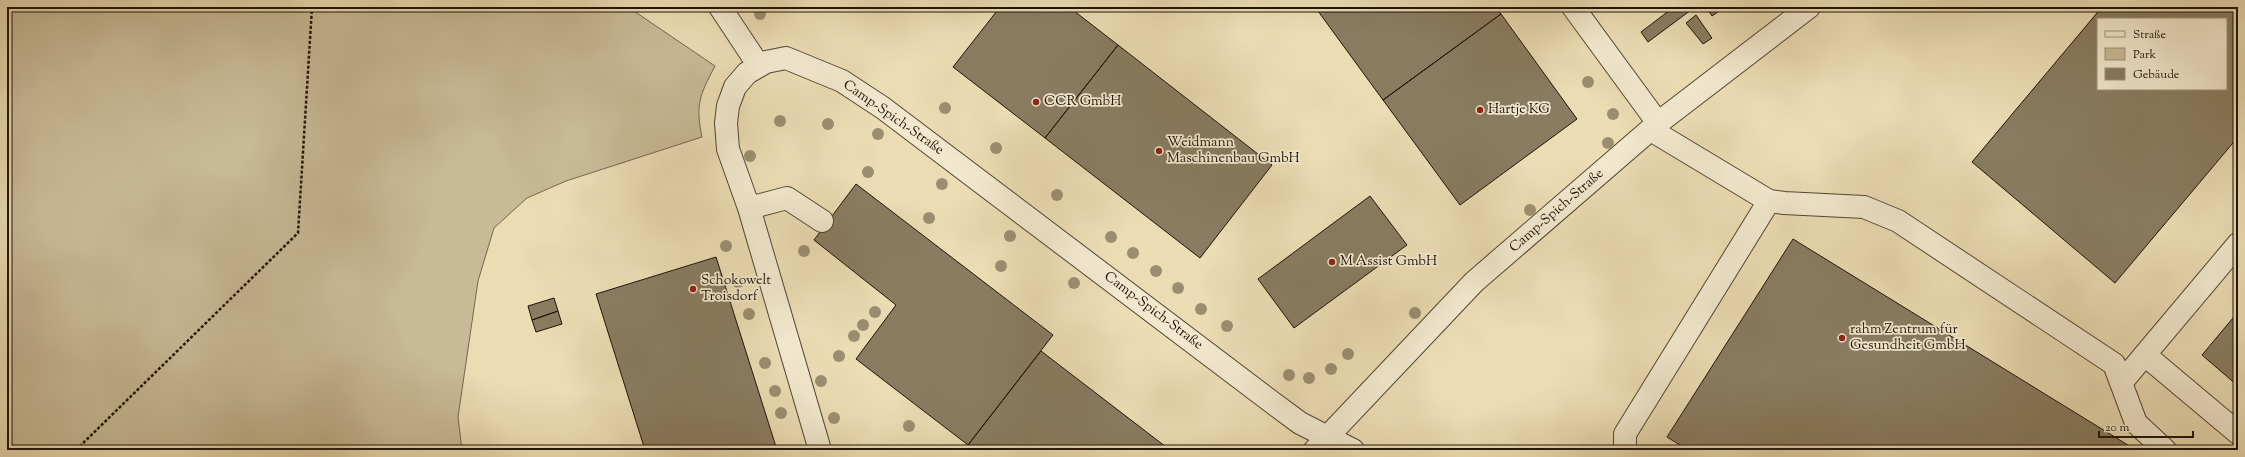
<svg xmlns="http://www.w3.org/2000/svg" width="2245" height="457" viewBox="0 0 2245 457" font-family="'Sorts Mill Goudy',serif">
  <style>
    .green { fill: #c8ba96; stroke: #73674f }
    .building { fill: #897c61; stroke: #1e1408; fill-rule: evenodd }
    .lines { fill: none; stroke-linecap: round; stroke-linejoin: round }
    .minor-casing { stroke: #514633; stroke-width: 24 }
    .path { stroke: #1e1408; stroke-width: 2.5; stroke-dasharray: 3 2; stroke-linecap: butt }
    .minor { stroke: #f2e8ce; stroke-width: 22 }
    .tree { fill: #9b8e70 }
    .poi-dot { fill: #8f2418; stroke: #f2e8ce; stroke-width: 1.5 }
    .labels { text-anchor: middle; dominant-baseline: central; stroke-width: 3.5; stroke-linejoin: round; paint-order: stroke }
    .poi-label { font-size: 14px; fill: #1e1408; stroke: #f2e8ce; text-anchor: start }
    .street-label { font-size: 14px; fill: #1e1408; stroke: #f2e8ce }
  </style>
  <rect width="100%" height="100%" fill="#ebdcb3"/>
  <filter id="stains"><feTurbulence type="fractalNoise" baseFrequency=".005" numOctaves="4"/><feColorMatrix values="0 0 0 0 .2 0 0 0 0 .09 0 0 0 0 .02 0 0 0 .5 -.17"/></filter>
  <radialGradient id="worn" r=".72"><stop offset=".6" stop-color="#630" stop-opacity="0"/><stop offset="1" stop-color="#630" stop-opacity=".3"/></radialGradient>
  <path class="green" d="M7 7H628L715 66C700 95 695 104 702 137L566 181 527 198 494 228 478 281 458 417 462 450H7Z"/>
  <path class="building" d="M1000 7H1069L1118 45 1045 138 953 67Z
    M1315 7H1496L1501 14 1383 100Z
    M1674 7H1695L1648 42 1641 32Z
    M1706 7H1725L1712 16Z
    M2102 7H2238V137L2115 283 1972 162ZM2098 19H2226V89H2098Z
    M1501 14 1577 119 1460 205 1383 100Z
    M1696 15 1712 38 1703 44 1686 23Z
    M1118 45 1272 165 1200 258 1045 138Z
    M856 184 1053 335 968 445 856 359 896 305 814 240Z
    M1370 196 1407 245 1294 328 1258 279Z
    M1793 239 2136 450H1688L1667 437Z
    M716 257 777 450H645L596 294Z
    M554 298 558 311 532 320 528 306Z
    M558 311 562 324 536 332 532 320Z
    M2238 312V386L2202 355Z
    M1041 351 1170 450H974L968 445Z"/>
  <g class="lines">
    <defs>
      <path id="minor" d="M720 7 759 66
        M1573 7 1658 123
        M1651 130 1769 201 1784 203 1864 207 1898 221 2114 364 2136 423 2165 450
        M749 208 787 198 822 221
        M2145 355 2238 433
        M2121 383 2238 244
        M820 450 749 208 728 149 726 123 728 106 735 87 747 73 766 62 786 58 842 81 883 108 1273 403 1300 423 1353 450
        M1315 450 1474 282 1658 123 1809 7
        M1625 450V434L1769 201"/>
    </defs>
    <use href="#minor" class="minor-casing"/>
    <path class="path" d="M76 450 298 233 312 7"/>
    <use href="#minor" class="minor"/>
  </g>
  <g class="tree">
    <circle cx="760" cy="14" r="6"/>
    <circle cx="1588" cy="82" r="6"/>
    <circle cx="945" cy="108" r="6"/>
    <circle cx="1613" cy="114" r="6"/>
    <circle cx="780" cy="121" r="6"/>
    <circle cx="828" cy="124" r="6"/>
    <circle cx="878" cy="134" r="6"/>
    <circle cx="1608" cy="143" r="6"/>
    <circle cx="996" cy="148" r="6"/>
    <circle cx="750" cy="156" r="6"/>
    <circle cx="868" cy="172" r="6"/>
    <circle cx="942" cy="184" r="6"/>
    <circle cx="1057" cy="195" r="6"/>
    <circle cx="1530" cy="210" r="6"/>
    <circle cx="929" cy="218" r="6"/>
    <circle cx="1010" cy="236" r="6"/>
    <circle cx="1111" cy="237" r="6"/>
    <circle cx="726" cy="246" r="6"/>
    <circle cx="804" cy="251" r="6"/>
    <circle cx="1133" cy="253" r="6"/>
    <circle cx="1001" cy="266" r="6"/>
    <circle cx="1156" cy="271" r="6"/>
    <circle cx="738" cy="282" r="6"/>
    <circle cx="1074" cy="283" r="6"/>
    <circle cx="1178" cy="288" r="6"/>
    <circle cx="1201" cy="309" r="6"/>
    <circle cx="875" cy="312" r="6"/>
    <circle cx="1415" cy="313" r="6"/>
    <circle cx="749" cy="314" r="6"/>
    <circle cx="863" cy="325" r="6"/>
    <circle cx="1227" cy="326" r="6"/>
    <circle cx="854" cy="336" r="6"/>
    <circle cx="1348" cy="354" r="6"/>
    <circle cx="839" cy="356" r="6"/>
    <circle cx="765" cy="363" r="6"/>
    <circle cx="1331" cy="369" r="6"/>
    <circle cx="1289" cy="375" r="6"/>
    <circle cx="1309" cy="378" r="6"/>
    <circle cx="821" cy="381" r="6"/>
    <circle cx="775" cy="391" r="6"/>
    <circle cx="781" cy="413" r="6"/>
    <circle cx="834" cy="418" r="6"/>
    <circle cx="909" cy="426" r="6"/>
  </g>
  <g class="poi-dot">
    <circle cx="1036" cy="102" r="4"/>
    <circle cx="1480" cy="110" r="4"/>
    <circle cx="1159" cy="151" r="4"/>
    <circle cx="1332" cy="262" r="4"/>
    <circle cx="693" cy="289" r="4"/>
    <circle cx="1842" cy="338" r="4"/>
  </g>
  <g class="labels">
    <g class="poi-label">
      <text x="1044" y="102">CCR GmbH</text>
      <text x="1488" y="110">Hartje KG</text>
      <text x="1167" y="143">Weidmann<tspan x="1167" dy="16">Maschinenbau GmbH</tspan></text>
      <text x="1340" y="262">M Assist GmbH</text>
      <text x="701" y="281">Schokowelt<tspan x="701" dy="16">Troisdorf</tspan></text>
      <text x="1850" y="330">rahm Zentrum für<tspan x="1850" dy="16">Gesundheit GmbH</tspan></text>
    </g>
    <g class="street-label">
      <text transform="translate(893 118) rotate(35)">Camp-Spich-Straße</text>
      <text transform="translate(1557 211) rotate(-41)">Camp-Spich-Straße</text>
      <text transform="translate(1153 311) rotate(37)">Camp-Spich-Straße</text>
    </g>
  </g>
  <rect width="2245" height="457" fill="none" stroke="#ebdcb3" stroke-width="24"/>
  <rect x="8" y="8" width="2229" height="441" fill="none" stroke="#1e1408" stroke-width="2"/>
  <rect x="12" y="12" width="2221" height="433" fill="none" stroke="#1e1408"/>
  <rect x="2097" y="18" width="130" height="72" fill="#f2e8ce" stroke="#9d937f"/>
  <rect x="2105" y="31" width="20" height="6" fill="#f2e8ce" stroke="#9d937f"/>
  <text x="2133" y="38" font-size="12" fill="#1e1408">Straße</text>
  <rect x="2105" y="48" width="20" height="12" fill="#c8ba96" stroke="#9d937f"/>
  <text x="2133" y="58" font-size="12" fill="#1e1408">Park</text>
  <rect x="2105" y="68" width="20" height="12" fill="#897c61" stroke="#9d937f"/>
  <text x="2133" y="78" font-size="12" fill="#1e1408">Gebäude</text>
  <path d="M2099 431v6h94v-6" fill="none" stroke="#1e1408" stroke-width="2"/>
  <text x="2105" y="431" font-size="12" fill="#1e1408" stroke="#f2e8ce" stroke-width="3" paint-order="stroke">20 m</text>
  <rect width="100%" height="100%" filter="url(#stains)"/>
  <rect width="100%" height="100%" fill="url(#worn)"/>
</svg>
